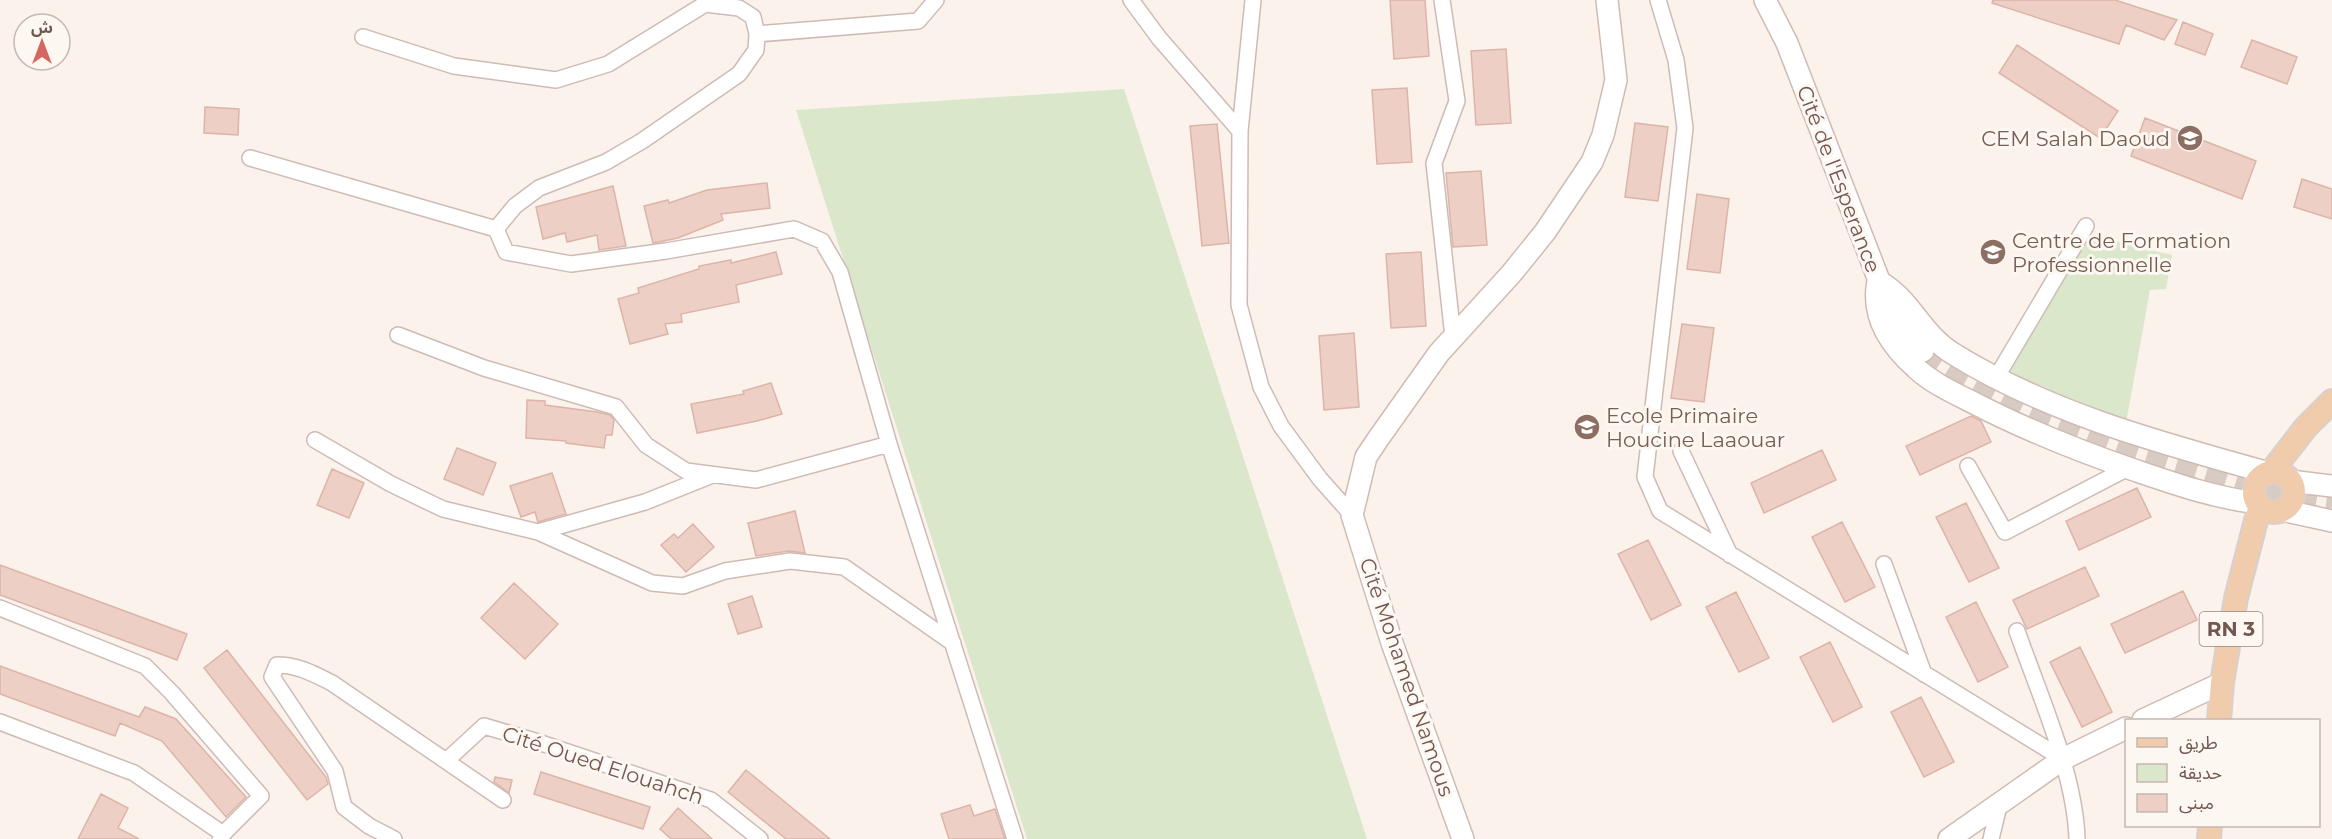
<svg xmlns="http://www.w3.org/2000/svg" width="2332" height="839" viewBox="0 0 2332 839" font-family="Montserrat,'Noto Sans Arabic',sans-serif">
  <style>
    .green { fill: #dbe7cb }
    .building { fill: #edcfc6; stroke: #ddb4a8; stroke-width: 1.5 }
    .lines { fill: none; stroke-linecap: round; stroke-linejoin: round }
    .secondary-tunnel { stroke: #d8cbc4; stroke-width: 21; stroke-dasharray: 21 10; stroke-linecap: butt }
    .street-casing { stroke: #cebbb5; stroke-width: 18 }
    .secondary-casing { stroke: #d0bbb3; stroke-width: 24 }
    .primary-casing { stroke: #d8d0ce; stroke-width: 26 }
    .street { stroke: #fff; stroke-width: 15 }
    .secondary { stroke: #fff; stroke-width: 21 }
    .primary { stroke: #f0ccac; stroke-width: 22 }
    .labels { text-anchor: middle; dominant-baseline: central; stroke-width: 6; stroke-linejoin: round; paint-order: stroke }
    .shield { fill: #fdf7f1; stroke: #9c8781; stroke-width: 1.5 }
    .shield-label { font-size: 20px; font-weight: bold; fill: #735751 }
    .education-label { font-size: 21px; fill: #785e54; stroke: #fdf7f1; text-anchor: start }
    .street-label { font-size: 21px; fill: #735751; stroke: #fdf7f1 }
  </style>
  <rect width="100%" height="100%" fill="#faf2eb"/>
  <path class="green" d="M1124 89 1367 839H1027L796 110Z
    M2089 235 2172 255 2166 289 2150 290 2126 423 2009 374Z"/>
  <path class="building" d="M1390 0H1425L1429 56 1394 59Z
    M1993 0H2115L2177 20 2164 40 2126 25 2119 44 1992 3Z
    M2183 22 2213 34 2205 55 2175 44Z
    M2252 40 2297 57 2287 84 2241 67Z
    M2017 45 2118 111 2100 138 1999 73Z
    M1506 49 1511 123 1476 125 1471 51Z
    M1407 88 1412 162 1377 164 1372 90Z
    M205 107 239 109 238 135 204 133Z
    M2145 118 2256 161 2242 199 2131 156Z
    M1635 123 1668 127 1658 201 1625 197Z
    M1217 124 1229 243 1202 246 1190 126Z
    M1481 171 1487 245 1453 247 1446 173Z
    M2302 179 2332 189V219L2294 207Z
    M767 183 770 208 721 214 723 220 678 238 653 243 644 206 668 200 669 203 707 190Z
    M613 186 626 246 599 250 597 235 567 242 565 233 543 239 536 207Z
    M1697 194 1729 199 1720 273 1687 269Z
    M776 252 782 274 736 285 739 302 681 314 682 322 665 324 668 334 630 344 618 299 639 293 638 288 699 269V266L731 260V263Z
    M1421 252 1426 326 1391 328 1386 254Z
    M1682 324 1714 328 1704 402 1671 398Z
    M1354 333 1359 407 1324 410 1319 336Z
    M771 383 782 414 757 421 697 433 691 404 744 394 743 391Z
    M527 400 545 401V405L597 412 610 415 614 420 612 435H606L604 448 566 443V441L526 438Z
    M1971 416 1981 421 1991 442 1920 475 1906 446Z
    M457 448 496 463 483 495 444 479Z
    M1822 450 1836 480 1764 513 1751 483Z
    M332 469 364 483 349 518 317 505Z
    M552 473 566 514 538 522 535 512 521 517 510 486Z
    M2137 488 2151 517 2079 550 2066 521Z
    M1966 503 1999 568 1969 582 1936 517Z
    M795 511 805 553 789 551 756 556 748 523Z
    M1842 522 1875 587 1845 602 1812 537Z
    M693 524 714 547 686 572 661 545 674 534 678 538Z
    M1648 540 1681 605 1651 620 1618 554Z
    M0 565 187 634 177 660 0 595Z
    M2085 567 2099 596 2027 629 2013 600Z
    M514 583 558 624 525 659 481 618Z
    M2183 591 2197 620 2125 653 2111 624Z
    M1736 592 1769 658 1739 672 1706 607Z
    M752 596 762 627 738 634 728 604Z
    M1976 602 2008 667 1978 682 1946 617Z
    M1830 642 1862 707 1833 722 1800 657Z
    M2080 647 2112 712 2082 727 2050 662Z
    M227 650 326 777 328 784 307 800 204 668Z
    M0 666 139 717 145 707 176 719 246 797 226 817 162 741 120 723 115 736 0 694Z
    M1921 697 1954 762 1924 777 1891 712Z
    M746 770 830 839H786L728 792Z
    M541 772 650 807 643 829 534 794Z
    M495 777 512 780 509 793 494 782Z
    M101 794 128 808 118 828 139 839H78Z
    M970 805 974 816 995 809 1005 839H949L941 814Z
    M678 808 712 839H671L660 829Z"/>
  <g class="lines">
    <path class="secondary-tunnel" d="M1923 351C1954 375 1987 391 2022 408 2084 436 2147 458 2212 476 2251 488 2291 500 2332 505"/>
    <defs>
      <path id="street" d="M1131 0 1159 38 1240 131 1239 305 1261 387 1281 426 1320 479 1352 515
        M1442 0 1457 101 1434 163 1453 337
        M1658 0 1676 60 1685 128 1645 477 1660 511 2063 759
        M757 34 918 21 936 0
        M363 37 454 66 556 80 608 64 705 4 739 8 753 17 757 34 756 50 739 74 642 141 606 162 539 188 515 206 496 229 506 252 571 264 666 251 794 229 822 241 840 272 889 444 756 480 686 471 646 445 616 407 484 368 398 335
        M1240 131 1253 0
        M250 158 496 229
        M1996 378 2086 226
        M315 440 391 484 443 509 538 532 645 502 710 476
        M889 444 1015 839
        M1681 451 1730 555
        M1968 466 2005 532 2128 468
        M538 532 652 583 683 586 725 571 790 561 844 567 953 643
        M1884 564 1924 674
        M0 608 145 666 172 693 261 796 223 834
        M2017 631C2039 694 2075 773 2077 839
        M0 722 134 773 223 834 220 839
        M446 761 484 726 538 742 711 800 760 839
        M394 839 369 826 344 807 335 771 272 677 277 665C298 665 314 674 332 683L503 800
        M1991 839 2000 802"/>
      <path id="secondary" d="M1765 0 1787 43 1887 301 1900 325 1923 351
        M2290 481 2332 486
        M2258 503C2215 498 2175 484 2134 470 2079 451 2026 430 1974 403 1954 393 1932 383 1916 368 1890 345 1871 316 1878 281 1910 298 1921 334 1952 353 2048 413 2161 443 2269 473
        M2282 510 2332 521
        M2143 720 2222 683
        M1463 839 1392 643 1352 515 1366 457 1378 439 1439 353 1511 274 1545 232 1592 162 1603 135 1616 80 1607 0
        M1949 839 2063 759 2126 728"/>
      <path id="primary" d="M2271 472 2306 427 2332 401
        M2254 492a20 20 0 1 1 40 0a20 20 0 1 1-40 0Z
        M2219 720 2222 683 2236 598 2260 505
        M2209 839 2210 826"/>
    </defs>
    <use href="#street" class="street-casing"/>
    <use href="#secondary" class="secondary-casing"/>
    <use href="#primary" class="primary-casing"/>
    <use href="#street" class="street"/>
    <use href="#secondary" class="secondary"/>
    <use href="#primary" class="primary"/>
  </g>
  <defs>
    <symbol id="school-disc" viewBox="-11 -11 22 22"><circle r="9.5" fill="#8d6e63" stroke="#fdf7f1"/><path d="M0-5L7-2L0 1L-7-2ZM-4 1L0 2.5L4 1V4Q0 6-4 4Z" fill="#fff"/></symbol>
    <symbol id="university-disc" viewBox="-11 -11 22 22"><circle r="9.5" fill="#8d6e63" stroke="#fdf7f1"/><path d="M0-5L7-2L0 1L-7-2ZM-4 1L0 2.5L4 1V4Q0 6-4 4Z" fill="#fff"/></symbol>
  </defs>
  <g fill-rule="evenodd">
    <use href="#school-disc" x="2175" y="123" width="30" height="30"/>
    <use href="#university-disc" x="1978" y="237" width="30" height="30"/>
    <use href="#school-disc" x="1572" y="412" width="30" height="30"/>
  </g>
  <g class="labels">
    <rect class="shield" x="2199.5" y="612" width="63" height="34" rx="4.5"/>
    <g class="shield-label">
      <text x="2231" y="629">RN 3</text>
    </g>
    <g class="education-label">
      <text x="2170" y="138" text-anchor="end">CEM Salah Daoud</text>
      <text x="2012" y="240">Centre de Formation<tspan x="2012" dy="24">Professionnelle</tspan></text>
      <text x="1606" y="415">Ecole Primaire<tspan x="1606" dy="24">Houcine Laaouar</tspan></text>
    </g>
    <g class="street-label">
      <text transform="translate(1839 179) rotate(69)">Cité de l'Esperance</text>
      <text transform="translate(1407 677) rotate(71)">Cité Mohamed Namous</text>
      <text transform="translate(603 765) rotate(18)">Cité Oued Elouahch</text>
    </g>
  </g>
  <rect x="2125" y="719" width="195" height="108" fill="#fdf7f1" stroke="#c6b7b1" stroke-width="1.5"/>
  <rect x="2137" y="738" width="30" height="9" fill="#f0ccac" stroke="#c6b7b1" stroke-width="1.5"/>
  <text x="2179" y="749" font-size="18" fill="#735751">طريق</text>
  <rect x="2137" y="764" width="30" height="18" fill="#dbe7cb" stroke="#c6b7b1" stroke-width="1.5"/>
  <text x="2179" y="779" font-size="18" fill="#735751">حديقة</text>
  <rect x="2137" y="794" width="30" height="18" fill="#edcfc6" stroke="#c6b7b1" stroke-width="1.5"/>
  <text x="2179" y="809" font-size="18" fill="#735751">مبنى</text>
  <g transform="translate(42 42)"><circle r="28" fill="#fdf7f1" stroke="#c6b7b1" stroke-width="1.5"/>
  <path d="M0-4.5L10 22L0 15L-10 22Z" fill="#d56760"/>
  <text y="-9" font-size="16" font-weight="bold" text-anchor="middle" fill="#735751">ش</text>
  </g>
</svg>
